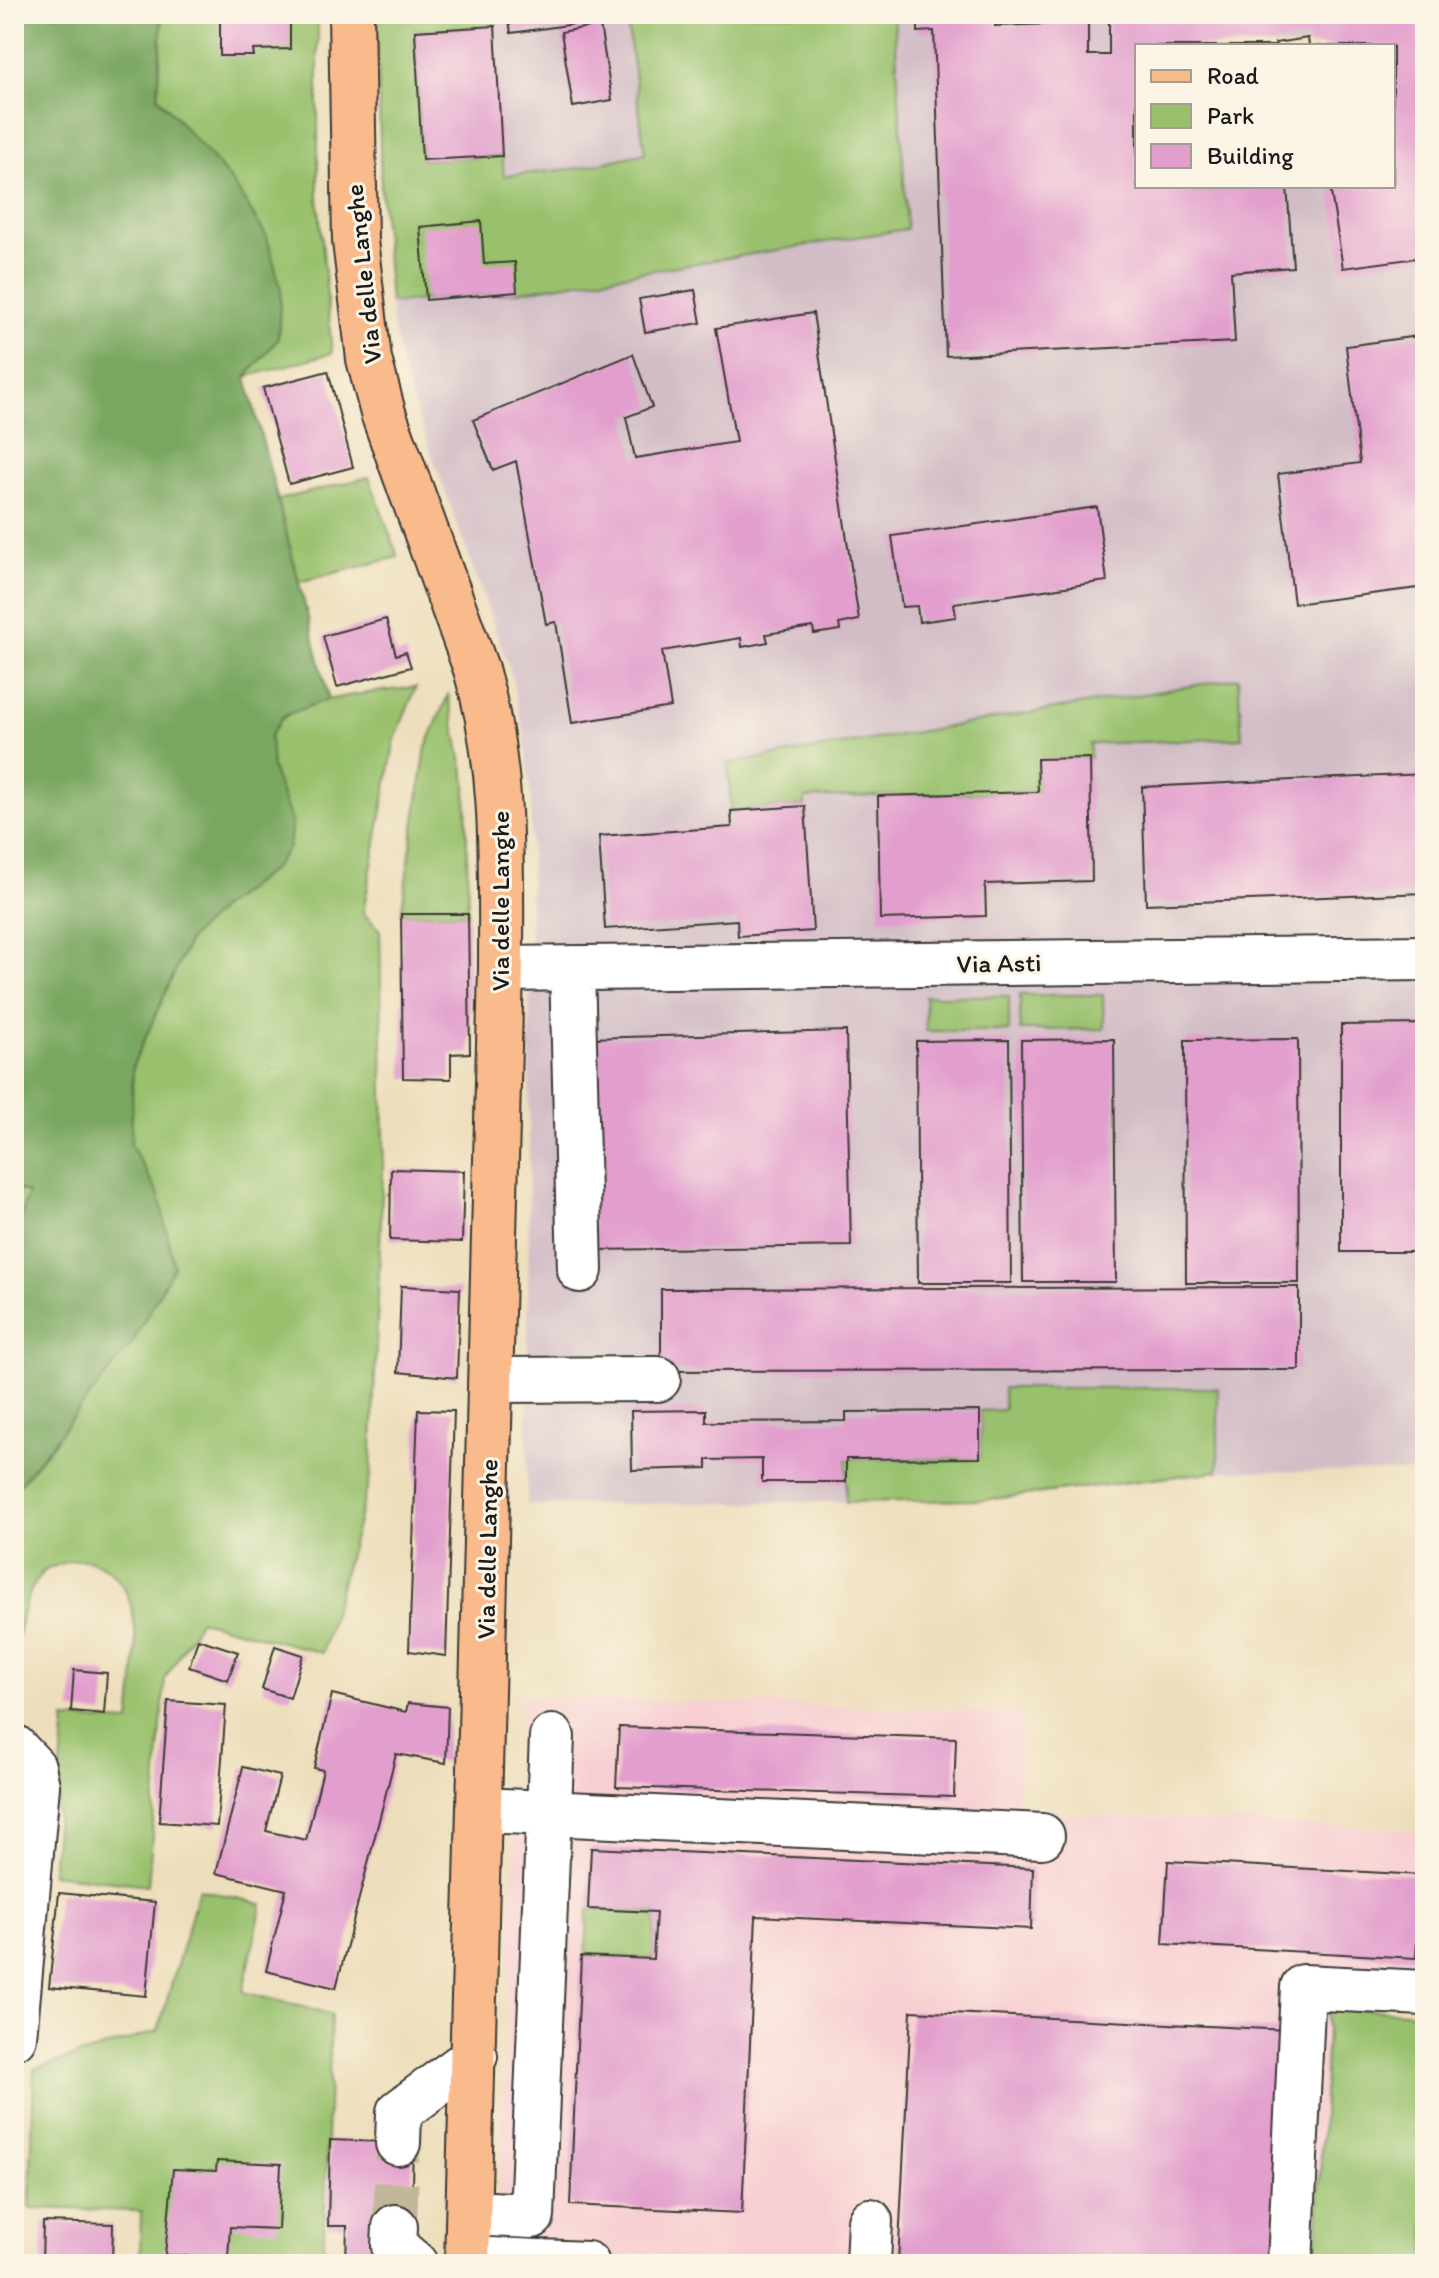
<svg xmlns="http://www.w3.org/2000/svg" width="1439" height="2278" viewBox="0 0 1439 2278" font-family="Itim,sans-serif">
  <style>
    .built { fill: #f7cfd2 }
    .industrial { fill: #d2bdc6; fill-rule: evenodd }
    .green { fill: #99c16d; stroke: #5a6e44; stroke-width: 2 }
    .forest { fill: #7aa760; stroke: #4b623e; stroke-width: 2 }
    .building { fill: #e29fcd }
    .lines { fill: none; stroke-linecap: round; stroke-linejoin: round }
    .minor-tunnel { stroke: #c3b79b; stroke-width: 44; stroke-dasharray: 44 22; stroke-linecap: butt }
    .minor-casing { stroke: #3b3934; stroke-width: 48 }
    .major-casing { stroke: #3b3934; stroke-width: 48 }
    .minor { stroke: #fff; stroke-width: 44 }
    .major { stroke: #fabb8c; stroke-width: 44 }
    .labels { text-anchor: middle; dominant-baseline: central; stroke-width: 6; stroke-linejoin: round; paint-order: stroke }
    .street-label { font-size: 26px; fill: #1c1c1c; stroke: #fcf5e5 }
  </style>
  <rect width="100%" height="100%" fill="#fcf5e5"/>
  <filter id="ink" filterUnits="userSpaceOnUse"><feTurbulence type="fractalNoise" baseFrequency=".0125" numOctaves="2"/><feDisplacementMap in="SourceGraphic" scale="16" xChannelSelector="R" yChannelSelector="G"/><feConvolveMatrix kernelMatrix="1 2 1 2 8 2 1 2 1" color-interpolation-filters="sRGB"/></filter>
  <filter id="wash" filterUnits="userSpaceOnUse"><feTurbulence type="fractalNoise" baseFrequency=".006" numOctaves="4" result="noise"/><feDisplacementMap in="SourceGraphic" scale="32" xChannelSelector="R" yChannelSelector="G"/><feGaussianBlur stdDeviation="1.8" result="paint"/><feColorMatrix in="noise" values="0 0 0 0 0 0 0 0 0 0 0 0 0 0 0 0 0 1.4 0 .05"/><feComposite in="paint" operator="in"/></filter>
  <g filter="url(#wash)">
    <rect width="100%" height="100%" fill="#eddebb"/>
    <path class="built" d="M521 1697 1022 1712 1017 1812 1425 1831 1421 1971 1330 1968 1316 2264H496Z"/>
    <path class="industrial" d="M377 14H1425V1472L1218 1471 985 1500 527 1505 531 796 524 734 510 670 406 383 392 323 381 190ZM1137 46H1393V186H1137Z"/>
    <path class="green" d="M162 14H318V196L332 353 246 377 278 339 158 97Z
      M377 14H495V26L415 31 422 160 502 156 504 176 580 168 645 153 626 14H894L907 229 517 292 390 303 381 190Z
      M369 477 398 557 299 582 278 500Z
      M1238 678 1242 738 1090 744V758L1038 760V792L805 798V806L731 811 728 764Z
      M416 687 395 739 363 913 380 930 384 1143 371 1474 322 1653 200 1620 165 1679 148 1885 52 1874 65 1719 130 1722C133 1685 141 1643 131 1606 122 1574 95 1551 63 1563 55 1566 46 1568 41 1574 23 1597 20 1627 14 1655V1491L56 1441 159 1195 131 1145 133 1065 190 938 220 909 273 869 292 823C282 797 267 767 270 738 276 696 383 692 416 687Z
      M448 695 466 781 468 914H401L426 747Z
      M1020 995H1103L1104 1029 1020 1030Z
      M925 996H1009V1031H926Z
      M14 1188 28 1193 14 1240Z
      M1003 1388H1218V1471L985 1500 846 1502V1459L980 1458V1411L1004 1410Z
      M199 1889 262 1904 243 1992 331 2014 323 2264 140 2260 141 2211 30 2208 34 2069 158 2031Z
      M588 1909 656 1912 653 1959 586 1956Z
      M1328 2008 1425 2013V2264H1316Z"/>
    <path class="forest" d="M14 14H162L158 97 232 181 267 237 281 289 278 339 246 377 329 699 283 716 270 736 272 768 292 823 289 847 273 869 220 909 190 938 133 1065 131 1145 159 1195 174 1266 133 1342 14 1491V1240L28 1193 14 1188Z"/>
    <g id="blocks">
      <path class="building" d="M252 14H290V49L253 50 254 56H220V20H252Z
        M508 14H611V19L511 33Z
        M918 14H994L995 26 1088 23V55H1109V14H1425V257L1343 268 1330 186H1393V46H1309L1308 38 1275 43 1276 46H1137V186H1287L1293 267 1231 272 1235 342 946 356 934 31 918 32Z
        M600 25 612 100 573 107 561 32Z
        M495 26 502 156 422 160 415 31Z
        M481 221 484 264 515 262 517 292 426 300 420 227Z
        M695 290 701 323 645 332 639 299Z
        M813 313 859 620 839 624 840 630 814 634 813 627 766 634 768 642 742 647 741 638 662 651 671 707 572 723 556 622 546 624 516 461 493 470 473 420 633 354 652 407 626 417 635 458 736 442 716 328Z
        M1425 335V587L1294 604 1278 474 1360 463 1346 346Z
        M328 371 353 467 289 484 263 388Z
        M1097 507 1107 581 954 603 956 617 919 622 917 606 902 607 892 536Z
        M386 619 396 655 406 652 411 667 337 687 323 636Z
        M1090 758 1092 881 985 884 986 916 880 919 878 796 1038 792 1037 759Z
        M1425 774V893L1146 904 1142 787Z
        M805 806 813 931 738 936 737 920 605 929 599 836 732 827 731 811Z
        M401 914H468L470 1053 451 1054V1079L403 1078Z
        M1425 1024V1252H1341V1025Z
        M846 1031 851 1246 594 1250 588 1038Z
        M1114 1039 1116 1282H1023L1021 1040Z
        M1298 1039 1299 1283H1186L1185 1040Z
        M1009 1040 1011 1283H918L916 1041Z
        M391 1169 464 1171 462 1242 390 1240Z
        M401 1286 460 1289 457 1378 398 1372Z
        M1299 1287V1370L661 1371V1289Z
        M418 1410 454 1411 446 1656 409 1651Z
        M706 1410V1422L846 1421V1412L980 1411V1458L846 1459V1482H762V1459L707 1460V1468L632 1470 631 1411Z
        M198 1639 238 1652 228 1680 189 1667Z
        M275 1646 303 1655 290 1698 262 1689Z
        M74 1670 107 1673 104 1714 71 1711Z
        M332 1694 406 1712 408 1703 448 1707 446 1763 396 1754 336 1988 266 1971 286 1890 216 1873 243 1767 280 1776 266 1831 306 1840 323 1770 314 1768Z
        M168 1701 226 1705 217 1826 159 1822Z
        M619 1727 956 1738 954 1797 616 1787Z
        M591 1848 1033 1868 1031 1929 756 1916 742 2213 570 2205 581 1956 653 1959 656 1912 588 1909Z
        M1168 1861 1421 1875 1416 1958 1163 1944Z
        M59 1893 155 1902 146 1996 49 1987Z
        M911 2011 1288 2030 1276 2264H898Z
        M330 2140 413 2143 411 2228 380 2227 379 2264H346L347 2226H328Z
        M217 2161 281 2164 278 2229 230 2227 228 2258 165 2255 173 2169 216 2171Z
        M43 2222 113 2224 112 2264H42Z"/>
    </g>
  </g>
  <g filter="url(#ink)">
    <use href="#blocks" fill-opacity="0" stroke="#3b3934" stroke-width="2"/>
    <g class="lines">
      <path class="minor-tunnel" d="M395 2227 398 2143"/>
      <defs>
        <path id="minor" d="M572 968 580 1270
          M501 969 1425 958
          M491 1380 658 1379
          M14 1747 33 1767 37 1786 14 2037
          M481 1810 1042 1836
          M398 2143 399 2112 475 2056
          M469 2213 532 2216 552 1737
          M395 2227 394 2246 415 2264
          M467 2259 587 2264
          M868 2264 870 2221
          M1290 2264 1303 1987 1425 1993"/>
        <path id="major" d="M351 14 355 241 369 359 383 413 476 669C505 768 501 867 501 969L467 2264"/>
      </defs>
      <use href="#minor" class="minor-casing"/>
      <use href="#major" class="major-casing"/>
      <use href="#minor" class="minor"/>
      <use href="#major" class="major"/>
    </g>
  </g>
  <g class="labels">
    <g class="street-label">
      <text transform="translate(363 274) rotate(-96)">Via delle Langhe</text>
      <text transform="translate(500 901) rotate(-90)">Via delle Langhe</text>
      <text transform="translate(999 963) rotate(-1)">Via Asti</text>
      <text transform="translate(487 1549) rotate(-89)">Via delle Langhe</text>
    </g>
  </g>
  <rect width="1439" height="2278" fill="none" stroke="#fcf5e5" stroke-width="48"/>
  <rect x="1135" y="44" width="260" height="144" fill="#fcf5e5" stroke="#a29e95" stroke-width="2"/>
  <rect x="1151" y="70" width="40" height="12" fill="#fabb8c" stroke="#a29e95" stroke-width="2"/>
  <text x="1207" y="84" font-size="24" fill="#1c1c1c">Road</text>
  <rect x="1151" y="104" width="40" height="24" fill="#99c16d" stroke="#a29e95" stroke-width="2"/>
  <text x="1207" y="124" font-size="24" fill="#1c1c1c">Park</text>
  <rect x="1151" y="144" width="40" height="24" fill="#e29fcd" stroke="#a29e95" stroke-width="2"/>
  <text x="1207" y="164" font-size="24" fill="#1c1c1c">Building</text>
</svg>
